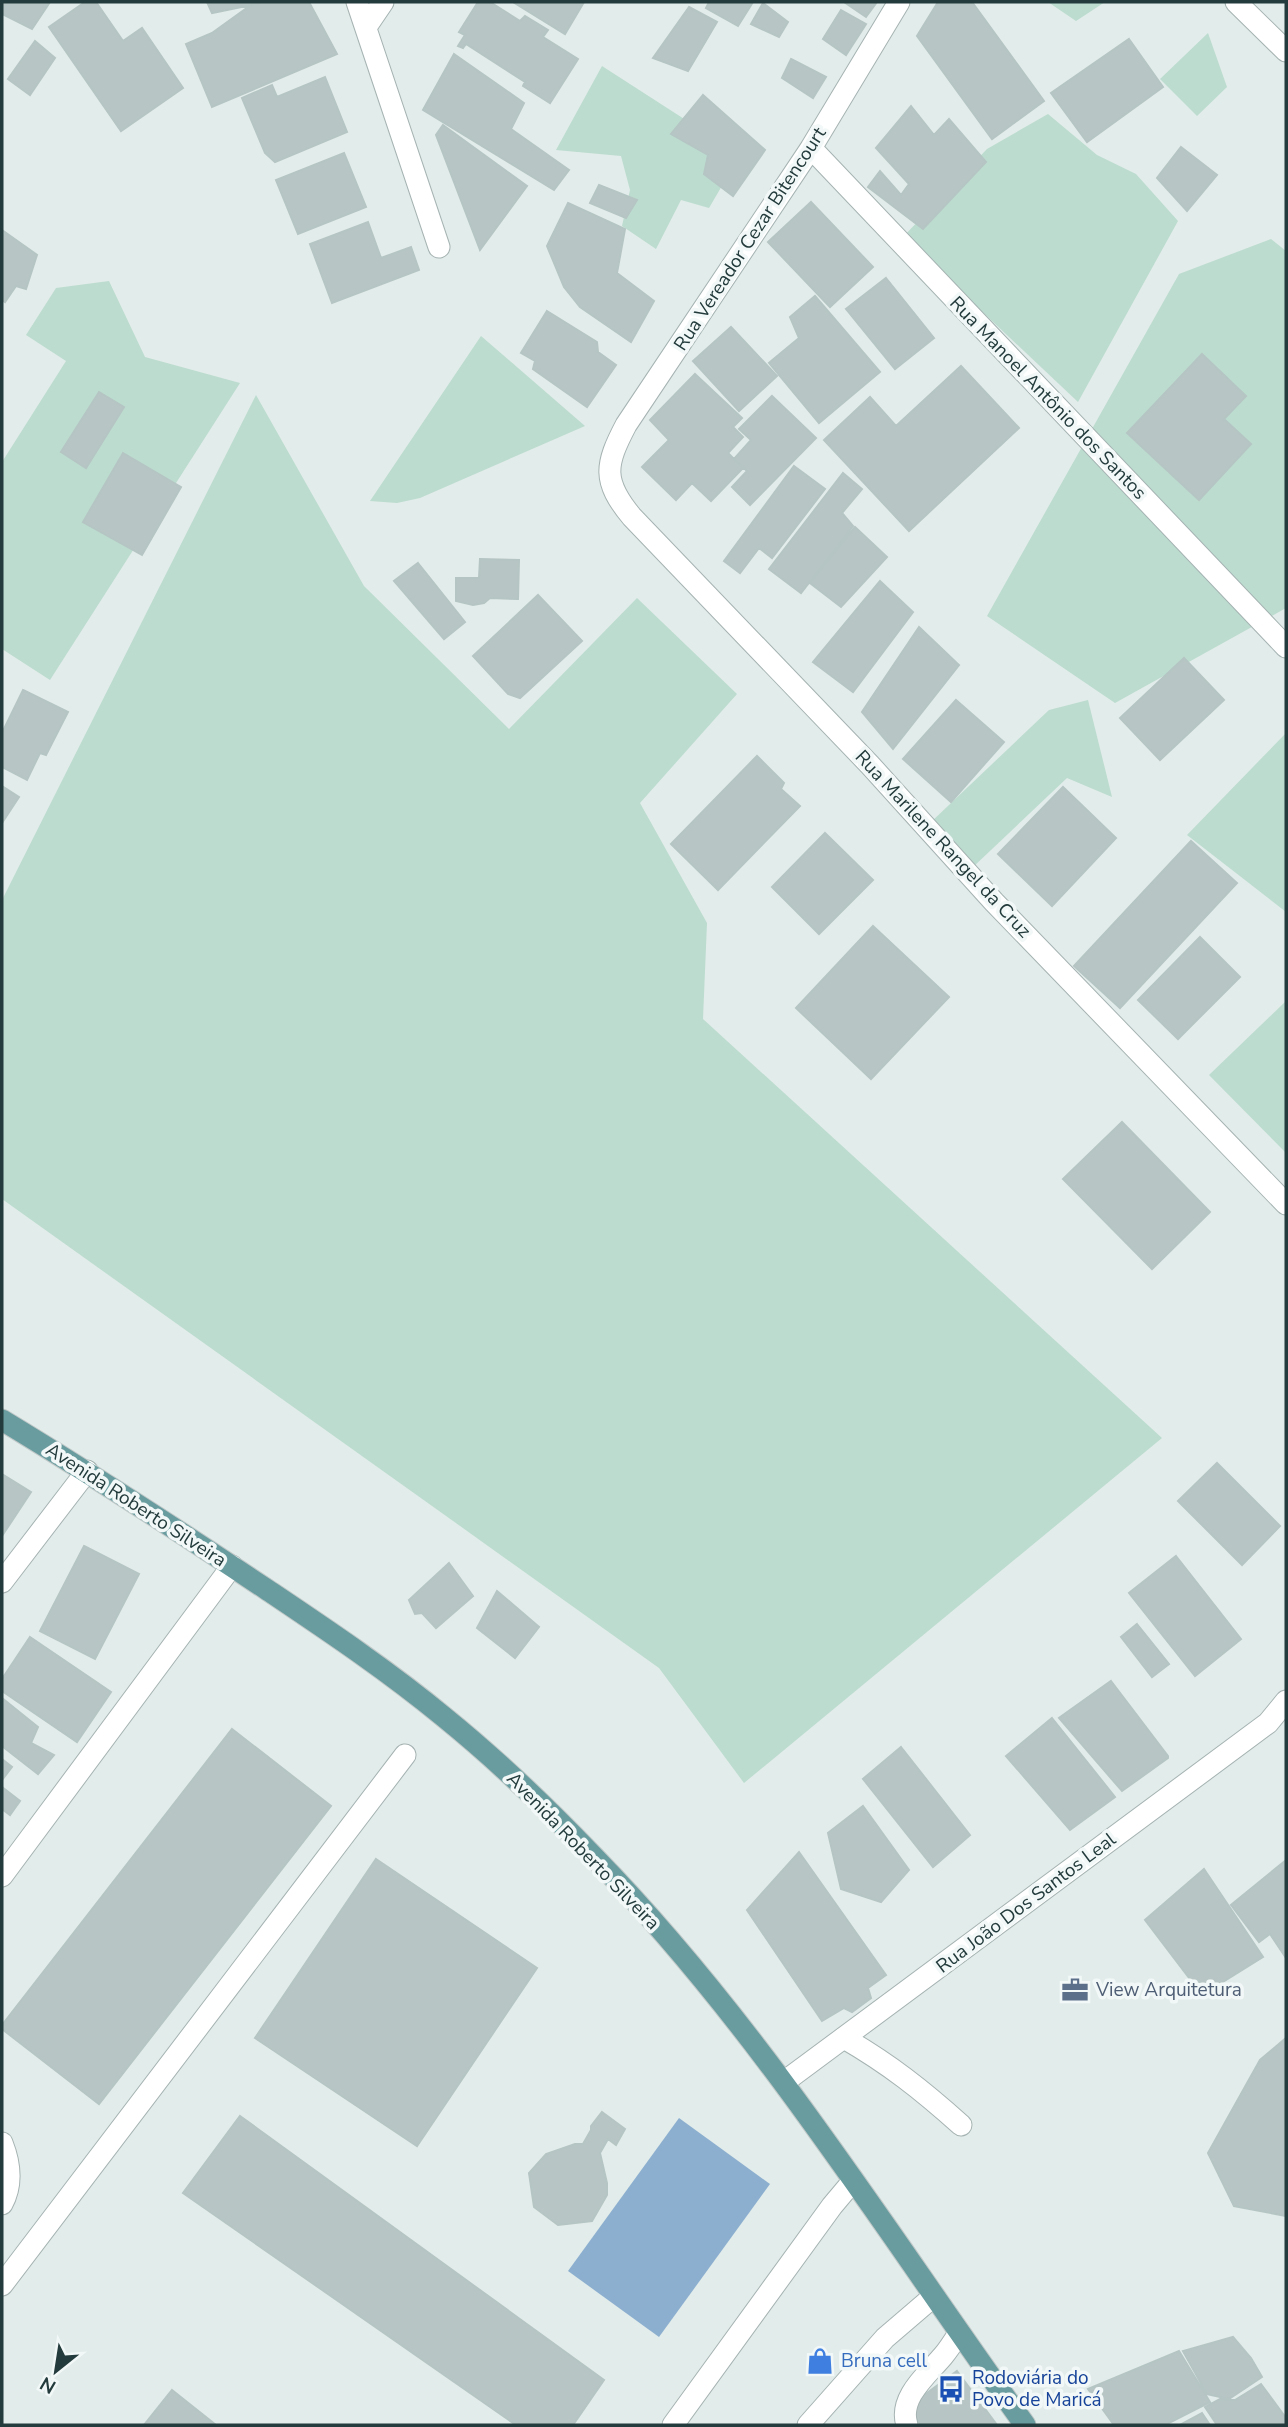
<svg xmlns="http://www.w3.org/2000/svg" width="1288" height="2427" viewBox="0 0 1288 2427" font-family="'Nunito Sans',sans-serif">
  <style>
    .green { fill: #bcdccf }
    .water { fill: #8cafcf }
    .building { fill: #b7c6c4; stroke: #b5c5c3; stroke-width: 2 }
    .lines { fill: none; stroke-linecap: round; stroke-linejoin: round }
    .service-casing { stroke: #a5b3b2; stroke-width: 23 }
    .minor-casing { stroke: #a5b3b2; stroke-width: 23 }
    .primary-casing { stroke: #c1c8c8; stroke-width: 23 }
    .service { stroke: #fff; stroke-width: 21 }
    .minor { stroke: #fff; stroke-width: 21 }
    .primary { stroke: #689c9f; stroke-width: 21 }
    .labels { text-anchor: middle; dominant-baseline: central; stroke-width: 7; stroke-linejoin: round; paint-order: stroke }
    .street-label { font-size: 19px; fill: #233b3c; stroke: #f2f8f7 }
    .service-label { font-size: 19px; fill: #4e5e75; stroke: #f2f8f7; text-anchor: start }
    .shop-label { font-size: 19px; fill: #366cbe; stroke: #f2f8f7; text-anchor: start }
    .transit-label { font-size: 19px; fill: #164399; stroke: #f2f8f7; text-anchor: start }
  </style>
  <rect width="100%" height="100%" fill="#e2ecea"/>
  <path class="green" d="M1048 2H1105L1076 21Z
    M1208 33 1227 87 1197 116 1160 79Z
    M602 66 740 155 709 208 681 200 656 249 622 226 630 190 621 156 556 150Z
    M1048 114 1097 155 1136 174 1178 221 1078 402 903 237 987 149Z
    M1271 239 1286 251V608L1115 703 987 616 1179 274Z
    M109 281 145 357 240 383 50 680 2 649V462L66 361 26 335 56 288Z
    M481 336 585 426 420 498 397 503 370 501Z
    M256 395 364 586 509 729 637 598 737 694 640 803 707 923 703 1019 1162 1438 744 1783 659 1668 2 1199V900Z
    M1088 700 1112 797 1067 778 972 868 930 823 1049 710Z
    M1286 733V912L1187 835Z
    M1286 1001V1153L1209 1075Z"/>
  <path class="water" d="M679 2118 770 2184 659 2337 568 2271Z"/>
  <path class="building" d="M2 2H50L32 29 2 14Z
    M85 2H96L123 41 142 28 183 88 121 131 49 27Z
    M207 2H255L251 5 212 13Z
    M264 2H309L337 54 212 107 186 44 212 33 251 5Z
    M478 2H490L520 21 525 16 548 30 543 37 578 59 550 103 523 86 525 82 466 44 463 48 458 46 465 35 459 32Z
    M513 2H584L565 34Z
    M709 2H753L738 26 706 8Z
    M844 2H877L866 17Z
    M938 2H972L1044 101 992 139 917 36Z
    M763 3 788 22 779 37 751 24Z
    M689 7 717 22 688 71 653 58Z
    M841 10 866 24 846 55 823 39Z
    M1129 39 1163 87 1087 142 1051 93Z
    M35 41 55 58 30 95 8 79Z
    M454 54 524 103 511 129 569 170 554 190 423 110Z
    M791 59 826 77 813 98 782 78Z
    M325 77 347 132 275 162 265 153 242 98 272 85 277 97Z
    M703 95 765 150 733 196 704 174 708 155 671 134Z
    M911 106 934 135 949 119 986 162 923 229 868 187 880 171 901 195 909 184 876 148Z
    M443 125 527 186 480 250 436 135Z
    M1181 147 1217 175 1187 211 1157 178Z
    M344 153 366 207 298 234 276 180Z
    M599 185 637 200 626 218 590 203Z
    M811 202 873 267 830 307 768 242Z
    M568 203 625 229 617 273 654 301 631 342 580 307 564 287 547 246Z
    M368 222 381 258 411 247 419 270 332 303 310 244Z
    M2 230 37 255 26 289 16 286 5 302 2 300Z
    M886 278 934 338 895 369 846 309Z
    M815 296 880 372 819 423 769 363 799 338 790 317Z
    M547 311 597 342 598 352 616 365 587 407 533 369 535 361 521 353Z
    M731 327 777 376 739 411 693 361Z
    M1202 354 1246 396 1224 419 1251 444 1199 500 1127 433Z
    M961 366 1019 428 909 531 824 440 870 397 896 426Z
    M695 374 742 418 733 427 743 437 728 453 743 468 711 501 692 483 676 500 642 467 669 440 650 420Z
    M99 392 124 407 86 468 61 452Z
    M772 396 816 438 750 505 732 487 747 471 734 459 751 440 739 429Z
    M123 453 181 487 142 555 83 522Z
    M794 466 825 489 772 558 759 548 740 573 724 561Z
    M843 473 862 489 842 513 853 526 801 593 769 569Z
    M855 527 887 557 841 607 810 583Z
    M480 559 519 560 518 599 490 598 484 603 473 605 456 601V578H479Z
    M418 563 465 622 444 639 394 581Z
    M880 581 913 612 853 692 813 662Z
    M538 595 582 641 520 698 508 694 473 656Z
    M919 627 959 665 893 749 862 712Z
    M1184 658 1224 700 1160 760 1120 718Z
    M23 690 68 712 46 755 40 753 27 780 2 767V733Z
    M956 700 1004 742 951 802 903 759Z
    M757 756 784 783 781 789 800 806 718 890 671 844Z
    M2 786 19 797 2 823Z
    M1063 787 1116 838 1052 906 998 854Z
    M825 833 873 880 819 934 772 887Z
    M1191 841 1237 883 1120 1008 1074 966Z
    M873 926 949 997 871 1079 796 1008Z
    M1200 937 1240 977 1178 1039 1138 1000Z
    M1122 1122 1210 1212 1152 1269 1063 1179Z
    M1217 1463 1280 1526 1242 1565 1178 1501Z
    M2 1474 31 1492 2 1536Z
    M84 1546 139 1574 95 1659 40 1631Z
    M1176 1556 1241 1639 1195 1676 1129 1593Z
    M449 1563 473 1596 436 1628 422 1613 415 1614 409 1600Z
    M497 1591 539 1627 515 1658 477 1628Z
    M1137 1624 1169 1664 1152 1677 1121 1637Z
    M30 1637 111 1692 77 1742 2 1691V1679Z
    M1111 1681 1168 1756V1758L1122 1791 1059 1718Z
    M2 1698 38 1727 31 1743 54 1755 38 1774 2 1746Z
    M1052 1718 1115 1797 1070 1830 1006 1756Z
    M232 1729 331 1806 99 2104 2 2029V2025Z
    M901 1747 970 1835 933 1867 863 1779Z
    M2 1759 12 1767 2 1780Z
    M2 1787 20 1801 10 1815 2 1809Z
    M863 1806 909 1870 881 1902 841 1889 828 1833Z
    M799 1852 886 1975 868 1988 871 1998 852 2012 844 2008 822 2021 747 1910Z
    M376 1859 537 1968 417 2146 255 2038Z
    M1286 1860V1958L1270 1934 1259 1942 1231 1905Z
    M1204 1869 1263 1957 1202 1995 1145 1920Z
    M1286 2038V2216L1234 2206 1208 2153 1260 2060Z
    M602 2112 625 2129 616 2145 608 2139 600 2153 607 2183V2195L592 2221 558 2225 534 2207 529 2173 546 2154 575 2144H583L591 2130V2126Z
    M240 2116 604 2380 573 2425H516L183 2193Z
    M1233 2337 1251 2358 1262 2377 1229 2399 1207 2394 1183 2351Z
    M1179 2351 1210 2402 1165 2425H1114L1088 2389Z
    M957 2371 997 2425H921L908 2407Z
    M1261 2384 1286 2418V2425H1217L1205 2407 1220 2399 1235 2400Z
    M172 2390 216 2425H144Z
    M1202 2413 1210 2425H1180Z"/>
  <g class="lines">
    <defs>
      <path id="service" d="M2 1876 232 1566
        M844 2038C889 2064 922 2090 961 2125
        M2 2143C10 2163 13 2184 2 2204
        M2 2285 405 1755
        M673 2425 832 2206 853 2181
        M808 2425 885 2338 934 2296
        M907 2425C898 2398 927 2375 943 2356 949 2349 954 2341 959 2333"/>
      <path id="minor" d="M357 2 439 247
        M899 2 811 148 626 425C605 465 602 481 632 517L870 765 994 902 1286 1204
        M1236 2 1286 51
        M366 27 383 2
        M811 148 1286 647
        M2 1582 87 1471
        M784 2082 1268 1723 1286 1701"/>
      <path id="primary" d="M2 1420C91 1474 179 1531 266 1589 327 1630 387 1670 444 1717 497 1760 546 1807 593 1856 760 2027 886 2232 1025 2425"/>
    </defs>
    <use href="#service" class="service-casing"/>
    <use href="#minor" class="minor-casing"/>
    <use href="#primary" class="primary-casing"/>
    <use href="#service" class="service"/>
    <use href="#minor" class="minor"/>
    <use href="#primary" class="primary"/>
  </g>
  <defs>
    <symbol id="office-bare" viewBox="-9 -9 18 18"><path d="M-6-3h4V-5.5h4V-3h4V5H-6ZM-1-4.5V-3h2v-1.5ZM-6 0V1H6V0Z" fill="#5c6f8a" stroke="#f2f8f7" stroke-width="2.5" paint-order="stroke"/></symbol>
    <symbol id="shop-bare" viewBox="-9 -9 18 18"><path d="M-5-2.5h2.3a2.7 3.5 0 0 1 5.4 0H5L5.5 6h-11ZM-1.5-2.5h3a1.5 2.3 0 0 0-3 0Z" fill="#3f7fe0" stroke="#f2f8f7" stroke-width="2.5" paint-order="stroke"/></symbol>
    <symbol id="bus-bare" viewBox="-9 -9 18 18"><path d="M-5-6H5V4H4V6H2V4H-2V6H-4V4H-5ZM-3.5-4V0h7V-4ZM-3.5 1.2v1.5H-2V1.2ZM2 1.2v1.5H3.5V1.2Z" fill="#1a4fb4" stroke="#f2f8f7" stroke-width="2.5" paint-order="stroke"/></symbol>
  </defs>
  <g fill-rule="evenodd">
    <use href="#office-bare" x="1056" y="1971" width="38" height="38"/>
    <use href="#shop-bare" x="801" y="2342" width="38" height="38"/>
    <use href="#bus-bare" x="932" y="2370" width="38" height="38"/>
  </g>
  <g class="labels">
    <g class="street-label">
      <text transform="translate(750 239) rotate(-57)">Rua Vereador Cezar Bitencourt</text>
      <text transform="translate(1048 398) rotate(46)">Rua Manoel Antônio dos Santos</text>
      <text transform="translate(943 844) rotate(47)">Rua Marilene Rangel da Cruz</text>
      <text transform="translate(136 1505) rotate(33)">Avenida Roberto Silveira</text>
      <text transform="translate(583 1851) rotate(46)">Avenida Roberto Silveira</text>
      <text transform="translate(1026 1903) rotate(-37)">Rua João Dos Santos Leal</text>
    </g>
    <g class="service-label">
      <text x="1096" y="1990">View Arquitetura</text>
    </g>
    <g class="shop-label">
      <text x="841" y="2361">Bruna cell</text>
    </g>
    <g class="transit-label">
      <text x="972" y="2378">Rodoviária do<tspan x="972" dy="22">Povo de Maricá</tspan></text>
    </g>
  </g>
  <rect width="1288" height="2427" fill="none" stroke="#233b3c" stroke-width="7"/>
  <g transform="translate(56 2371) rotate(210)" stroke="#f2f8f7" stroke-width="5" paint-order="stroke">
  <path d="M0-5L12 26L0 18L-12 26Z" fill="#233b3c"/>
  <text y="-10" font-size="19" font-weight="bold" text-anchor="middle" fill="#233b3c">N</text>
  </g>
</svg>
